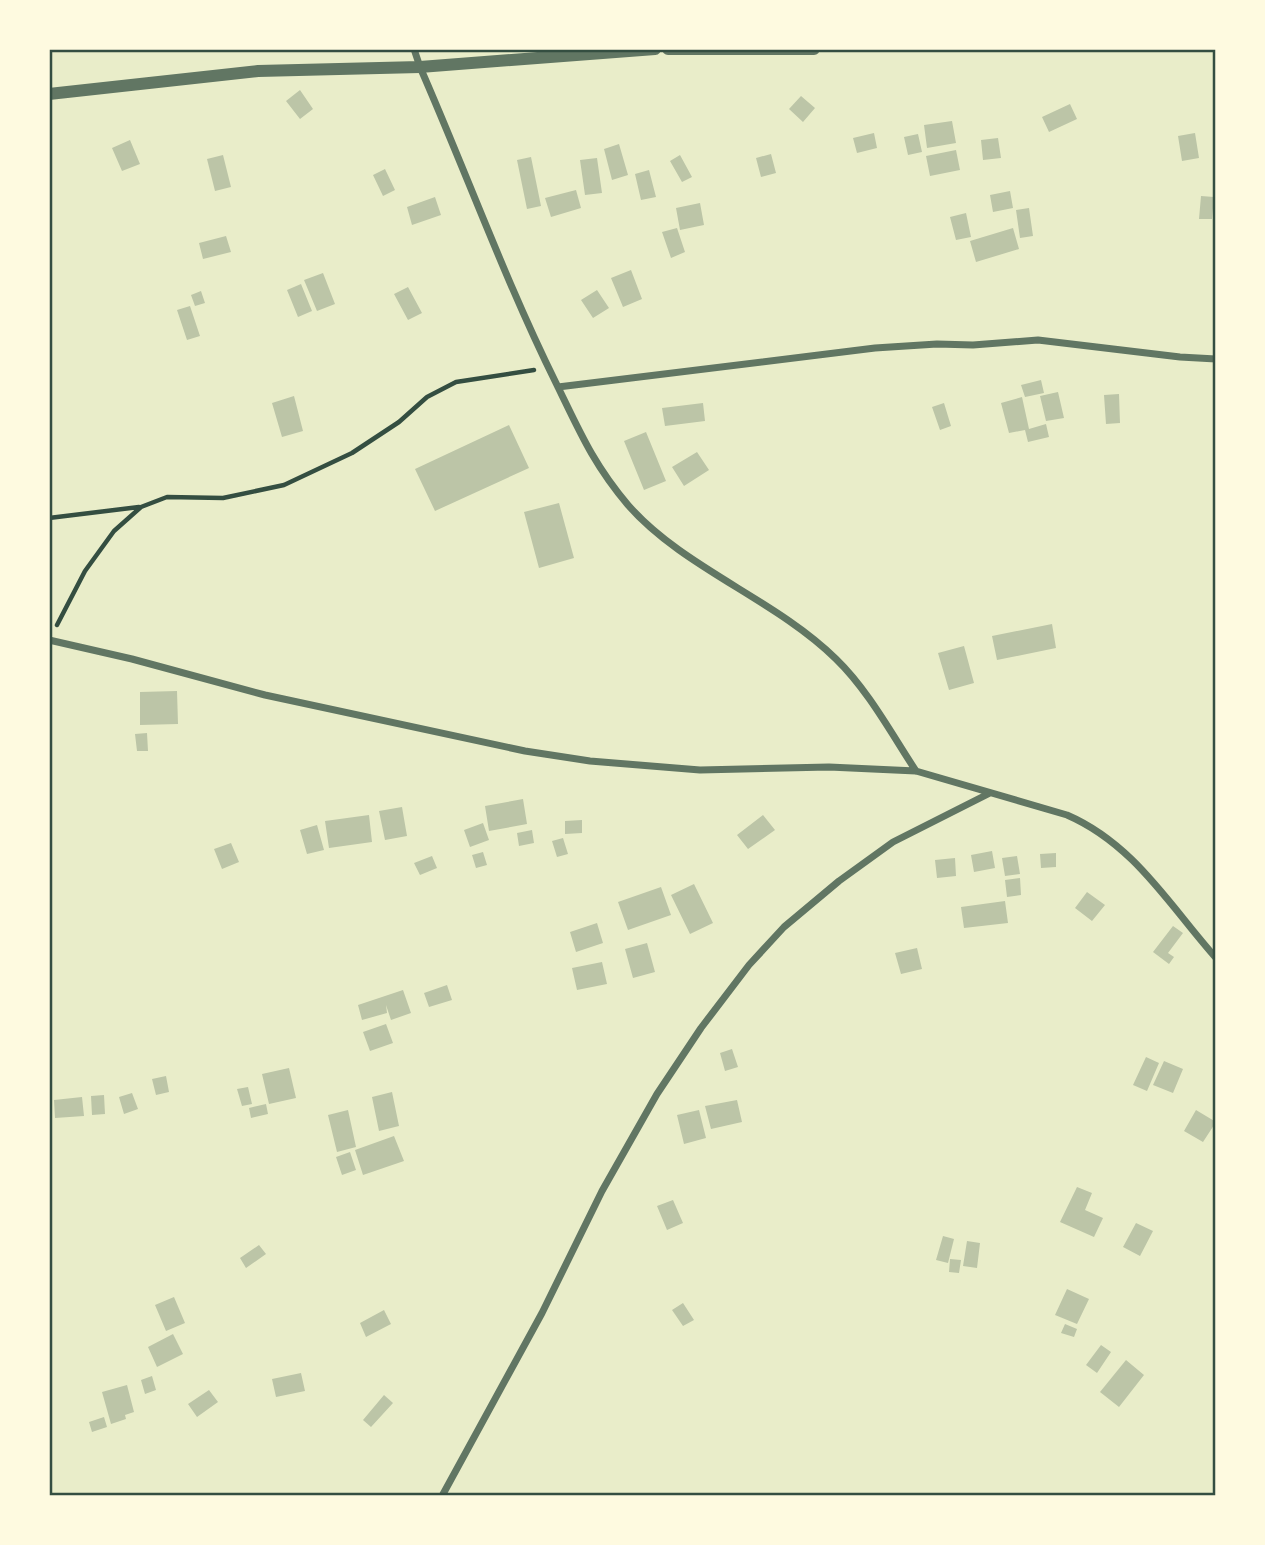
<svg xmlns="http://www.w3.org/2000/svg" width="1265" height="1545" viewBox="0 0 1265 1545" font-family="Inter,sans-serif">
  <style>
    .building { fill: #bcc5a7 }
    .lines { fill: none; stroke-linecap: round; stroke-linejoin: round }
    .path { stroke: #344e41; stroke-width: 4.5 }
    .minor { stroke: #617663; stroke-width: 7 }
    .tertiary { stroke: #617663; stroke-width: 12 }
    .neatline { fill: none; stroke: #344e41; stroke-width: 2.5 }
  </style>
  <rect width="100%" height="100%" fill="#e9edc9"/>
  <path class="building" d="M300 90 313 109 300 119 286 101Z
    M801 96 815 108 803 122 789 109Z
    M1070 104 1077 119 1049 132 1042 117Z
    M952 121 956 143 927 148 924 125Z
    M874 133 877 148 857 153 853 138Z
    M1195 133 1199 158 1182 161 1178 136Z
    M918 134 922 152 908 155 904 137Z
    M998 138 1001 158 983 160 981 140Z
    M130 140 140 164 122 171 112 148Z
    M619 144 628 175 612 180 604 149Z
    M956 150 960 170 930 176 926 156Z
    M771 154 776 173 761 177 756 158Z
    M223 155 231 187 215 191 207 159Z
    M680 155 692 177 682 182 670 161Z
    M531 157 541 206 527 209 517 160Z
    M597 158 602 193 585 195 580 160Z
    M385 169 395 190 383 196 373 175Z
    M649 170 656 197 641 200 635 174Z
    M576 190 581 208 551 217 545 198Z
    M1010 191 1013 208 993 212 990 195Z
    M1201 196 1214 197 1212 219H1199Z
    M435 197 441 215 412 225 407 207Z
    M700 203 704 225 680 230 676 208Z
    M1029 208 1033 236 1020 238 1016 210Z
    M966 213 971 237 956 240 950 217Z
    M677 228 685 252 671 258 662 232Z
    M1013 228 1019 249 976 262 970 241Z
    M226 236 231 252 203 259 199 243Z
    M631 270 642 299 623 307 611 278Z
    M323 273 335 304 317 311 304 280Z
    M301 284 312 311 298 317 287 290Z
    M408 287 422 313 408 320 394 294Z
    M597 290 609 308 593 318 581 300Z
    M201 291 205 303 195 306 191 295Z
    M190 306 200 336 187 340 177 310Z
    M1041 380 1044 393 1025 397 1021 385Z
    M1058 392 1064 418 1046 421 1040 396Z
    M1119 394 1120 423 1106 424 1104 395Z
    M294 396 303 431 282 437 272 403Z
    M1022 397 1029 429 1046 424 1049 437 1028 442 1025 430 1009 433 1001 403Z
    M703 403 705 421 665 426 662 408Z
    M944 403 951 426 940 430 932 407Z
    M509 425 529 468 435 511 415 469Z
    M646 432 666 481 644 490 624 441Z
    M697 452 709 470 684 486 672 467Z
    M559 503 574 558 539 568 524 512Z
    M1052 624 1056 648 997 660 992 636Z
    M964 646 974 683 949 690 938 653Z
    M177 691 178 724 140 725V692Z
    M147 733 148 751H137L135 734Z
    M523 799 527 824 489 831 485 806Z
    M402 807 407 836 385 840 379 811Z
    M369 815 372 842 329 848 325 821Z
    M763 815 775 830 748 849 737 835Z
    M582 820V833L565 834V821Z
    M483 823 489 840 470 847 464 830Z
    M317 825 324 850 307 854 300 830Z
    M532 830 534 843 519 846 517 833Z
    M563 838 568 854 557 857 552 841Z
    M231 843 239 862 222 869 214 849Z
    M992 851 995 868 974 872 971 855Z
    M483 852 487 865 476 868 472 855Z
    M1056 853V867L1041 868 1040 854Z
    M432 856 437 868 420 875 414 863Z
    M1017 856 1020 874 1005 876 1002 858Z
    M955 858 956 876 937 878 935 860Z
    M1020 878 1021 895 1007 897 1005 880Z
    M694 884 713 923 690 934 671 895Z
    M661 887 671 915 628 930 618 902Z
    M1087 892 1105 905 1092 921 1075 908Z
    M1005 901 1008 923 964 928 961 907Z
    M597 923 603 943 576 952 570 932Z
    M1173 926 1183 933 1168 953 1174 957 1169 964 1153 952Z
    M647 943 655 972 633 978 625 949Z
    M917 948 922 969 901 974 895 953Z
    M602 962 607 984 577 990 572 968Z
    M447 985 452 1000 429 1007 424 993Z
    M403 990 411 1013 391 1020 386 1005 387 1013 362 1020 358 1005Z
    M386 1024 393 1043 370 1051 363 1032Z
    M732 1049 738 1067 725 1071 720 1053Z
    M1146 1057 1159 1063 1147 1091 1133 1085Z
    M1164 1061 1183 1069 1173 1093 1153 1085Z
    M289 1068 296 1098 269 1104 262 1074Z
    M166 1076 169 1092 156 1095 152 1079Z
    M248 1087 252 1104 242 1106 237 1089Z
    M392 1092 399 1126 379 1131 372 1097Z
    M132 1093 138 1109 124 1114 119 1097Z
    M104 1095 105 1114 92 1115 91 1096Z
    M82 1097 84 1116 55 1118 54 1100Z
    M737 1100 742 1122 711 1129 705 1106Z
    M266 1104 268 1114 251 1118 249 1108Z
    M348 1110 356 1147 337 1152 328 1115Z
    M699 1110 706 1138 684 1144 677 1115Z
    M1196 1110 1216 1122 1203 1142 1184 1131Z
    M394 1136 404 1161 363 1175 355 1150Z
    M350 1152 356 1170 342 1175 336 1157Z
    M1077 1187 1092 1193 1085 1210 1103 1218 1094 1237 1060 1222Z
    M673 1200 683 1223 667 1230 657 1206Z
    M1136 1223 1153 1231 1140 1256 1123 1247Z
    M943 1236 954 1239 948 1263 936 1260Z
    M967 1241 980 1243 977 1268 963 1266Z
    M259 1245 266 1254 246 1268 240 1258Z
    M950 1259 961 1260 959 1273 949 1272Z
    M1067 1289 1089 1299 1077 1324 1055 1315Z
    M174 1297 185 1323 166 1331 155 1305Z
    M683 1303 694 1320 683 1326 672 1310Z
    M384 1310 391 1324 366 1337 360 1323Z
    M1065 1324 1077 1329 1074 1337 1061 1333Z
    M173 1334 183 1354 157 1367 148 1347Z
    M1101 1345 1111 1352 1097 1373 1086 1365Z
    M1126 1360 1144 1375 1119 1407 1100 1392Z
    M301 1373 305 1391 276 1397 272 1379Z
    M152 1376 156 1390 145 1394 141 1380Z
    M127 1385 134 1412 125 1415 126 1419 111 1424 102 1392Z
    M209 1390 218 1402 197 1417 188 1404Z
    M384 1395 393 1403 371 1427 363 1420Z
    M104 1417 107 1427 92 1432 89 1422Z"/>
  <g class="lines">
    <path class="path" d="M49 518 139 507
      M57 625 85 571 114 531 141 507 167 497 223 498 284 485 352 453 399 422 427 397 456 382 534 370"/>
    <path class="minor" d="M414 49 420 67C466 172 505 280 556 383 579 430 593 464 628 505 683 568 775 599 836 659 868 690 891 733 916 771
      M558 387 875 348 937 344 973 345 1038 340 1180 357 1216 359
      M49 640 132 659 265 695 525 751 590 761 700 770 829 767 916 771 1067 815C1134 844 1169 905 1216 958
      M442 1496 542 1313 602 1191 657 1094 701 1028 749 965 784 927 839 881 893 842 990 793"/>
    <path class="tertiary" d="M668 49H814
      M49 94 258 71 420 67 655 49"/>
  </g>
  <rect width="1265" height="1545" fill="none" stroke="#fefae0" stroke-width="102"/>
  <rect x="51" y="51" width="1163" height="1443" class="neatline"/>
</svg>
